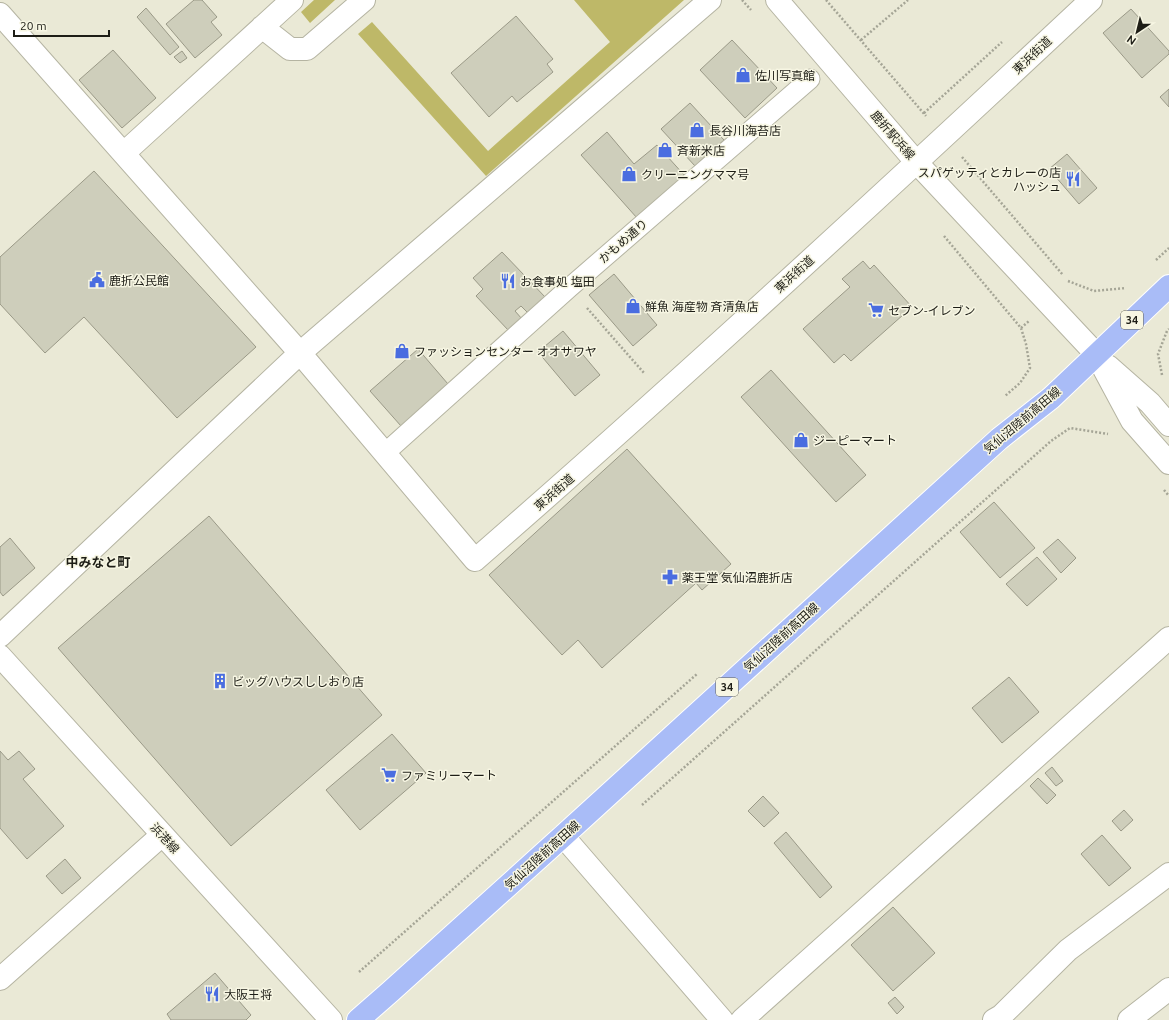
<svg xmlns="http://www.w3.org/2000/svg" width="1169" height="1020" viewBox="0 0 1169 1020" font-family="Ubuntu,'Noto Sans JP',sans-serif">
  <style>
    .green { fill: #beb868 }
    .building { fill: #cecebb; stroke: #9a9987 }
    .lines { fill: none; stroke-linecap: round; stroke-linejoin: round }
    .pedestrian-casing { stroke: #b5b4a2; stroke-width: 21 }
    .minor-casing { stroke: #b5b4a2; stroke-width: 24 }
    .tertiary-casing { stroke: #b5b4a2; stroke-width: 24 }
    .primary-casing { stroke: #fff; stroke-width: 24 }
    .path { stroke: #a5a596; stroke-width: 2.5; stroke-dasharray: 2 2; stroke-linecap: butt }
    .pedestrian { stroke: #fff; stroke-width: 19 }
    .minor { stroke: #fff; stroke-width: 22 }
    .tertiary { stroke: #fff; stroke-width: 22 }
    .primary { stroke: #a9bcf7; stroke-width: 22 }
    .labels { text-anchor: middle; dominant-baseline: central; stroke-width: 3; stroke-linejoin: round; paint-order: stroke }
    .shield { fill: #f7f6e3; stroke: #5e5e54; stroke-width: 1 }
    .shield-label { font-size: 11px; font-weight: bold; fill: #1d1d16 }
    .street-label { font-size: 12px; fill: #1d1d16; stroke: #f7f6e3 }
    .poi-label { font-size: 12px; fill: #1d1d16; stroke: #f7f6e3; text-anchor: start }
    .neighbourhood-label { font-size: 13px; font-weight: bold; fill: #1d1d16; stroke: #f7f6e3 }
  </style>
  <rect width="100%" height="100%" fill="#eae9d6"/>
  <path class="green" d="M314 0H335L310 23 301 12Z
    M574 0H684L486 176 358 34 372 22 488 151 610 42Z"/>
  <path class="building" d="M194 0H202L217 17 211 22 222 35 195 58 166 24Z
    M146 8 179 47 170 55 137 17Z
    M1131 9 1169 51V54L1142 78 1103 33Z
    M516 16 553 59 547 64 553 72 517 102 512 96 489 117 451 73Z
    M732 40 777 88 745 118 700 70Z
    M113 50 156 98 122 128 79 80Z
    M182 51 187 58 180 63 174 57Z
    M1169 89V107L1160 97Z
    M690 103 724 140 695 166 661 129Z
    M607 132 634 164 657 145 685 176 637 218 581 155Z
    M1067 154 1097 188 1079 204 1049 169Z
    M94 171 256 347 177 418 84 317 45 353 0 304V257Z
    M502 252 546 298 529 314 521 306 515 311 522 319 509 331 476 296 483 289 473 278Z
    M863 261 870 269 874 265 912 307 851 361 844 354 834 363 803 329 850 287 842 279Z
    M614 274 657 325 633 346 589 295Z
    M563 331 600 375 575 396 538 352Z
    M418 349 448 384 401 426 370 391Z
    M771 370 866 475 836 502 741 397Z
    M627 449 731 564 702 590 696 583 602 668 578 640 562 655 489 575Z
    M994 502 1035 548 1000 578 960 532Z
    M209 516 382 715 231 846 58 648Z
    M10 538 35 568 3 596 0 592V547Z
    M1058 539 1076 558 1061 573 1043 552Z
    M1037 557 1057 579 1027 606 1006 584Z
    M1009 677 1039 712 1002 743 972 708Z
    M392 734 426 773 360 830 326 790Z
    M0 751 8 760 19 751 35 769 23 779 64 826 27 859 0 828Z
    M1052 767 1063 781 1056 786 1045 773Z
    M1038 778 1056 795 1047 804 1030 786Z
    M763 796 779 813 764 827 748 811Z
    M1124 810 1133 820 1121 831 1112 821Z
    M786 832 832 887 820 898 774 843Z
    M1102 835 1131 868 1109 886 1081 854Z
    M65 859 81 878 62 894 46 876Z
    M893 907 935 953 893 991 851 945Z
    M215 973 251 1015 246 1020H171L167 1014Z
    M895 997 904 1007 897 1014 888 1003Z"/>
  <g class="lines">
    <defs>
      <path id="pedestrian" d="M385 453 569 288 810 79"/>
      <path id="minor" d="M0 14 300 353 475 560C684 378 888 190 1091 0
        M262 27 290 49H307L364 0
        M124 153 292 0
        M1096 354 1132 421 1169 463
        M1108 366 1150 403 1169 425
        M0 636 300 353 710 0
        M563 836 722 1020
        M0 979 162 835
        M742 1020 1169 638
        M994 1020 1001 1016 1068 950 1169 874
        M1129 1020 1169 989"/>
      <path id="tertiary" d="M777 0 917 163 1096 354
        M0 656 331 1020"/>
      <path id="primary" d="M358 1020 390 992 563 836 999 439 1051 398 1169 286"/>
    </defs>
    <use href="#pedestrian" class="pedestrian-casing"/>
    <use href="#minor" class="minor-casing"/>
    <use href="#tertiary" class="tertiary-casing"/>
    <use href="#primary" class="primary-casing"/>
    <path class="path" d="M742 0 751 10
      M826 0 926 116
      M861 40 908 0
      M924 113 1002 42
      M962 157 1063 275
      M944 236 1021 328 1026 344 1030 368 1020 383 1005 396
      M1156 260 1169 248
      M1068 281 1094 291 1126 288
      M587 308 644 373
      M1021 328 1029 321
      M1162 375 1158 354 1167 331 1169 329
      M1164 490 1169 496
      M642 805 1051 441 1070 428 1108 434
      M359 972 697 674"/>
    <use href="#pedestrian" class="pedestrian"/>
    <use href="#minor" class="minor"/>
    <use href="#tertiary" class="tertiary"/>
    <use href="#primary" class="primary"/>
  </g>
  <defs>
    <symbol id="shop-bare" viewBox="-9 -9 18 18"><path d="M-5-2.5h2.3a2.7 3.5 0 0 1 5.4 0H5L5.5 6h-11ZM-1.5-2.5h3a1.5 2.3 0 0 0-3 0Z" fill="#4a6de0" stroke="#f7f6e3" stroke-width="2.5" paint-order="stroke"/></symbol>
    <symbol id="restaurant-bare" viewBox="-9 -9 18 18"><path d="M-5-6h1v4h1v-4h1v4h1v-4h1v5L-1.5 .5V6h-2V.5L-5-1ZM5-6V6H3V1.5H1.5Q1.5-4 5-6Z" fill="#4a6de0" stroke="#f7f6e3" stroke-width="2.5" paint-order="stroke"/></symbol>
    <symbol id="civic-bare" viewBox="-9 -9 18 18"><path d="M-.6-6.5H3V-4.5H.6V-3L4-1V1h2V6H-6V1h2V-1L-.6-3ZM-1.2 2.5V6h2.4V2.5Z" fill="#4a6de0" stroke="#f7f6e3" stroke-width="2.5" paint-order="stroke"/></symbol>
    <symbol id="supermarket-bare" viewBox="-9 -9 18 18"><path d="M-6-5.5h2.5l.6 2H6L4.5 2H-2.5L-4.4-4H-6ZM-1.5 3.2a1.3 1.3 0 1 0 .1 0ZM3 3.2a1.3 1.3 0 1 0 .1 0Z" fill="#4a6de0" stroke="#f7f6e3" stroke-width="2.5" paint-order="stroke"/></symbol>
    <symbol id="pharmacy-bare" viewBox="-9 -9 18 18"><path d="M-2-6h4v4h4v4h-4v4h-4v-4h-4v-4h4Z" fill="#4a6de0" stroke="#f7f6e3" stroke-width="2.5" paint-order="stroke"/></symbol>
    <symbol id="building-bare" viewBox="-9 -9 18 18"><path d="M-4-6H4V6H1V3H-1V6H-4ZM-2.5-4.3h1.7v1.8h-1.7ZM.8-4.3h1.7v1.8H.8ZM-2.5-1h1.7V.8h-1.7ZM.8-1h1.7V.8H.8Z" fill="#4a6de0" stroke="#f7f6e3" stroke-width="2.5" paint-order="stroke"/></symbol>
  </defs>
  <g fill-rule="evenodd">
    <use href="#shop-bare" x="732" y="64" width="22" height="22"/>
    <use href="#shop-bare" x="686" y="119" width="22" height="22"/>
    <use href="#shop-bare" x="654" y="139" width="22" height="22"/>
    <use href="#shop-bare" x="618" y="163" width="22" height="22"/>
    <use href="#restaurant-bare" x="1062" y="168" width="22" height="22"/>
    <use href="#civic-bare" x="86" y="269" width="22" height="22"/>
    <use href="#restaurant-bare" x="497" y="270" width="22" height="22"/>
    <use href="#shop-bare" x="622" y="295" width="22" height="22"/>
    <use href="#supermarket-bare" x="865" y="299" width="22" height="22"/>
    <use href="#shop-bare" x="391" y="340" width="22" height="22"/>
    <use href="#shop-bare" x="790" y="429" width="22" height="22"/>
    <use href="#pharmacy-bare" x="659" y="566" width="22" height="22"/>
    <use href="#building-bare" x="209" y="670" width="22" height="22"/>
    <use href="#supermarket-bare" x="378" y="764" width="22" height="22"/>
    <use href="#restaurant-bare" x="201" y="983" width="22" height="22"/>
  </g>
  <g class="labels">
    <g class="shield">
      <rect x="1121" y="311" width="22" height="18" rx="3"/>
      <rect x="716" y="678" width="22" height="18" rx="3"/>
    </g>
    <g class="shield-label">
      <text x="1132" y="320">34</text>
      <text x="727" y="687">34</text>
    </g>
    <g class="street-label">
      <text transform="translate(1032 55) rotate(-43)">東浜街道</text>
      <text transform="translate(893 135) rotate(49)">鹿折駅浜線</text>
      <text transform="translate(623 241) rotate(-41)">かもめ通り</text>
      <text transform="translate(794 274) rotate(-42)">東浜街道</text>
      <text transform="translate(1022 420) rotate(-40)">気仙沼陸前高田線</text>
      <text transform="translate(554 492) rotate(-41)">東浜街道</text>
      <text transform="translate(781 637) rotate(-42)">気仙沼陸前高田線</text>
      <text transform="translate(165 838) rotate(48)">浜港線</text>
      <text transform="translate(542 855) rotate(-42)">気仙沼陸前高田線</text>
    </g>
    <g class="poi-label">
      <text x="755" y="75">佐川写真館</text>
      <text x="709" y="130">長谷川海苔店</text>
      <text x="677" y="150">斉新米店</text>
      <text x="1061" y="172" text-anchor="end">スパゲッティとカレーの店<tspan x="1061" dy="14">ハッシュ</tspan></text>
      <text x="641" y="174">クリーニングママ号</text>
      <text x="109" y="280">鹿折公民館</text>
      <text x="520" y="281">お食事処 塩田</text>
      <text x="645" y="306">鮮魚 海産物 斉清魚店</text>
      <text x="888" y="310">セブン-イレブン</text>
      <text x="414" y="351">ファッションセンター オオサワヤ</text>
      <text x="813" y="440">ジーピーマート</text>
      <text x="682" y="577">薬王堂 気仙沼鹿折店</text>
      <text x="232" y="681">ビッグハウスししおり店</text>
      <text x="401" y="775">ファミリーマート</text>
      <text x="224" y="994">大阪王将</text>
    </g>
    <g class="neighbourhood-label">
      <text x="98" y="562">中みなと町</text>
    </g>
  </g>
  <g transform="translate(1137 32) rotate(215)" stroke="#f7f6e3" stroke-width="3" paint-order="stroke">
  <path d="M0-3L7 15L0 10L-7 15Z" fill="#1d1d16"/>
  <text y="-6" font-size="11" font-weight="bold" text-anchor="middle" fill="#1d1d16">N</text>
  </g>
  <path d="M14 30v6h95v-6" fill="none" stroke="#1d1d16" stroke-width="2"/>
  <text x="20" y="30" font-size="12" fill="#1d1d16" stroke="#f7f6e3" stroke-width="3" paint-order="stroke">20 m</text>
</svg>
